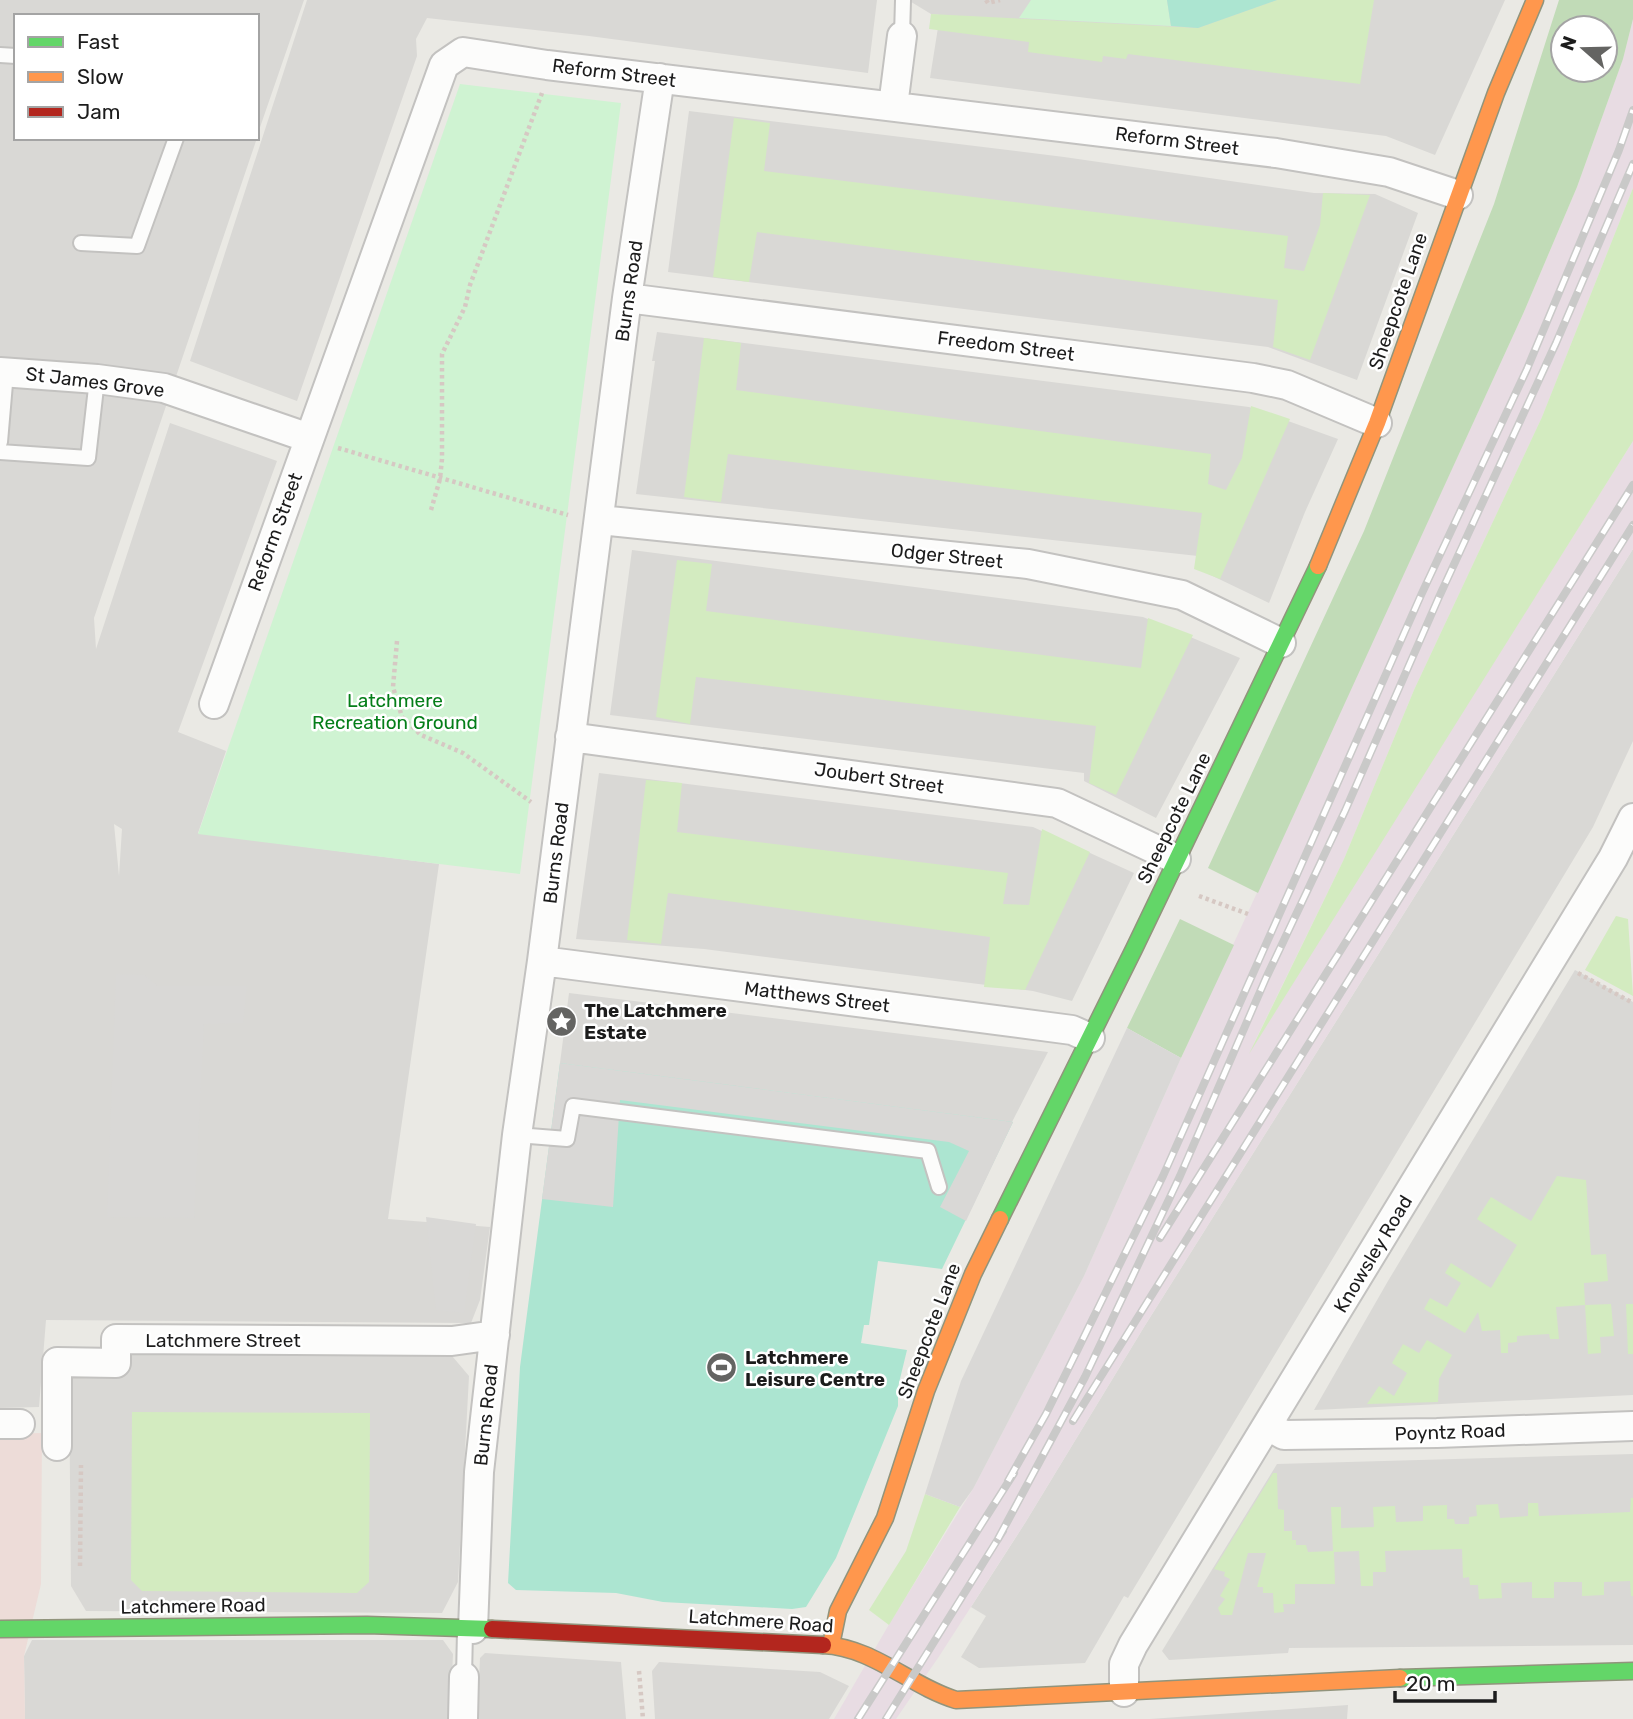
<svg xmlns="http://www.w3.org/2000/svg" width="1633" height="1719" viewBox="0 0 1633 1719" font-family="Rubik,sans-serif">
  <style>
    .residential { fill: #d9d8d5; fill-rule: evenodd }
    .commercial { fill: #eddcd8 }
    .industrial { fill: #e8dce3 }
    .grass { fill: #d3ebc0 }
    .forest { fill: #c1dbb7; fill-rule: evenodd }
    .park { fill: #cff3d2 }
    .pitch { fill: #ace5d1 }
    .parking { fill: #d9d8d6 }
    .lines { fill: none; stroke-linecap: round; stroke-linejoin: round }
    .lane-casing { stroke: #c3c2c0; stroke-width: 18 }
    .street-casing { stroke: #c3c2c0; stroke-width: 32 }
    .fast-casing { stroke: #91947c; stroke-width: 19 }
    .slow-casing { stroke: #91947c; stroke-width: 19 }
    .jam-casing { stroke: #91947c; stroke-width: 19 }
    .path { stroke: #d6c8c3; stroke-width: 4.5; stroke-dasharray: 3.5 3.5; stroke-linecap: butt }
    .lane { stroke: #fcfcfb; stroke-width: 14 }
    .street { stroke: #fcfcfb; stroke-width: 28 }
    .fast { stroke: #63d668; stroke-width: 16 }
    .slow { stroke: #ff974d; stroke-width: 16 }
    .jam { stroke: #b3261e; stroke-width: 16 }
    .rail-casing { stroke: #c9c9c8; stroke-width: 8 }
    .rail { stroke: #fff; stroke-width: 5; stroke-dasharray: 16; stroke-linecap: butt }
    .labels { text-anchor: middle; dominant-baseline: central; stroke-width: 5; stroke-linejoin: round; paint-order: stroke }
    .street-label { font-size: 19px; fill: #1c1c1c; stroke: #fff }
    .park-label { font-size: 19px; fill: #057e19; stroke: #fff }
    .poi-label { font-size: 19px; font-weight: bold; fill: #1c1c1c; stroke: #fff; text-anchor: start }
  </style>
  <rect width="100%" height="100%" fill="#eae9e4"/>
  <path class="residential" d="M0 0H304L257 136V16H16V138H257L94 618 96 649 170 423 277 461 178 732 226 751 198 833 439 864 388 1219 490 1227 480 1300 471 1323 46 1320 39 1407 0 1408ZM114 824 122 829 119 876Z
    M307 0H877L868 73 589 36 427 18 416 39 417 56 297 401 190 361Z
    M908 0H1505L1435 155 1386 136 930 78 940 15 931 14Z
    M689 111 1064 157 1314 193 1375 194 1418 213 1357 380 1268 347 668 272Z
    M657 332 1249 407 1338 439 1305 512 1269 603 1196 568 1198 556 636 494 655 361H652Z
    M1633 549V741L1593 827 1128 1598 1124 1596 1085 1663 979 1668 961 1657 986 1616 971 1607 1025 1523 1144 1327Z
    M632 550 1143 617 1240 658 1156 818 1084 781V773L610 715Z
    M599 773 1033 827 1134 873 1072 1001 1033 991 704 949 576 939Z
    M1575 970 1633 1002V1395L1314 1410 1388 1281Z
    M569 993 1048 1052 1012 1122 560 1063Z
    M447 1350 469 1376 458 1582 442 1613 86 1611 71 1586 69 1375 89 1352Z
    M1633 1454V1645L1289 1648 1288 1653 1169 1660 1162 1651 1277 1464Z
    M32 1640H443L453 1654 450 1719H25L24 1656Z
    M485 1653 621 1662 626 1719H477L480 1658Z
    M659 1662 820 1672 849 1686 829 1719H655L652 1671Z
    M1348 1705 1347 1719H1148H1150Z"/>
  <path class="commercial" d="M42 1433 41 1584 24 1656 25 1719H0V1434Z"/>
  <path class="industrial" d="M1633 19V188L1542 417 1414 690 1344 859 1253 1045 1633 441V549L1144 1327 1025 1523 940 1655 896 1719H834L891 1621 973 1489 1084 1276 1181 1058 1523 314 1577 187 1623 59Z"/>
  <path class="grass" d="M1277 0H1374L1360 84 1128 54 1126 59 1103 56 1102 62 1028 52 1029 42 929 29 931 14 1198 28Z
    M734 118 770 123 764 171 1288 236 1284 268 1304 271 1320 225 1323 193 1370 195 1310 360 1273 347 1278 300 757 232 749 282 713 277Z
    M1633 188V441L1249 1054 1344 859 1414 690 1542 417Z
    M704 338 741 343 736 390 1211 454 1208 484 1226 490 1242 458 1251 406 1290 419 1220 579 1194 569 1202 513 728 454 721 502 684 497Z
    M677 560 712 564 706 611 1141 668 1148 618 1193 635 1116 795 1089 783 1096 726 696 677 690 724 656 717Z
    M646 780 682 783 677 832 1008 873 1003 904 1029 905 1042 829 1090 852 1025 990 984 987 990 937 668 893 661 944 627 940Z
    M1616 916 1628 919 1633 996 1585 970Z
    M1557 1176 1586 1180 1591 1255 1606 1254 1608 1281 1584 1283 1585 1305 1611 1304 1614 1336 1600 1337 1601 1353 1588 1354 1585 1305 1556 1307 1559 1339H1550L1549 1334 1517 1336V1342L1508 1343V1353H1501L1500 1330 1482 1331 1478 1312 1465 1333 1424 1309 1430 1298 1447 1307 1461 1283 1445 1273 1451 1263 1491 1288 1517 1245 1477 1219 1491 1197 1531 1221Z
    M1626 1304H1633V1354H1628Z
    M1427 1340 1452 1355 1439 1379 1438 1402 1367 1404 1379 1386 1394 1396 1407 1373 1392 1363 1403 1344 1419 1353Z
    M132 1412 370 1413 369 1582 357 1593 142 1591 131 1580Z
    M1273 1473H1277L1278 1509 1284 1510V1531H1292V1540H1296V1545H1306L1308 1552 1333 1551 1331 1507H1341V1528L1374 1527 1373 1507 1395 1506 1396 1522 1423 1521V1506L1447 1505V1519H1454L1455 1524H1469V1517L1477 1516 1476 1505 1498 1504 1500 1518 1528 1516V1503H1538L1539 1516 1630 1512 1631 1498H1633V1596H1631L1630 1581 1604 1582V1595L1582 1596V1582H1554V1598H1532V1582L1501 1583 1502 1598 1479 1599 1478 1585H1470L1469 1577 1463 1578 1462 1549 1385 1551 1386 1572H1373V1586H1361L1359 1551 1334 1552 1335 1584H1295V1604H1283L1284 1612 1274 1613 1273 1593H1263V1587H1257L1266 1553H1248L1232 1615H1221L1218 1608 1225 1599 1220 1596 1230 1579 1224 1576 1225 1572 1214 1569Z
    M925 1494 960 1507 889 1625 869 1610 906 1551Z"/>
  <path class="forest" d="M1559 0H1633V19L1623 59 1577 187 1523 314 1258 893 1208 868 1364 531 1494 204ZM1563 28H1605V70H1563Z
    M1180 919 1234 945 1181 1058 1127 1028Z"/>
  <path class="park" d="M1031 0H1167L1171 26 1019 18Z
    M460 84 621 103 520 874 198 834Z"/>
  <path class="pitch" d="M1167 0H1277L1198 28 1171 26Z
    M560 1063 1013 1122 942 1269 878 1261 869 1325H864L861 1343 907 1350 898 1387V1406L836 1558 806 1607 792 1609 663 1602 616 1593 516 1590 508 1583 520 1367Z"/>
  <path class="parking" d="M116 974 144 975 158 986H247L243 1023 204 1024 194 1218 107 1217Z
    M1127 1028 1181 1058 1084 1276 973 1489 960 1507 925 1494 961 1381Z
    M560 1063 1013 1122 966 1221 940 1207 969 1151 949 1142 620 1100 613 1207 542 1199Z
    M426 1217 476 1224 464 1313 436 1310Z"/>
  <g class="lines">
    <defs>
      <path id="lane" d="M902 36 903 0
        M0 55 16 56
        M81 243 137 246 176 138
        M0 442 6 372
        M0 452 88 458 97 379
        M517 1135 567 1139 573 1106 928 1151 939 1187
        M464 1677 465 1631"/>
      <path id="street" d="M893 106 902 36
        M627 298 1253 378 1287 385 1377 423
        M0 372 97 379 164 388 309 438
        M600 520 1028 564 1182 595 1281 643
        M214 704 444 65 463 52 547 65 1276 153 1389 172 1458 195
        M570 737 1057 803 1176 859
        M542 961 1072 1030 1090 1038
        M0 1424H20
        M1268 1426 1284 1435 1437 1433 1633 1426
        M57 1446V1362L116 1363V1339L452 1341 495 1335
        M473 1629 479 1472 517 1135 542 961 627 298 660 78
        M1124 1692V1664L1133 1645 1613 858 1633 818
        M463 1719 464 1677"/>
      <path id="fast" d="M1000 1219 1134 949 1318 566
        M0 1629 367 1625 492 1629
        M1400 1678 1633 1671"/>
      <path id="slow" d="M1318 566 1377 423 1496 93 1535 0
        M823 1645C873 1647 910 1686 956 1700L1400 1678
        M831 1645 838 1611 885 1518 926 1391 973 1274 1000 1219"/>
      <path id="jam" d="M492 1629 823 1645"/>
    </defs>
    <use href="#lane" class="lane-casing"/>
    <use href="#street" class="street-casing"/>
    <use href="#fast" class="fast-casing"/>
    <use href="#slow" class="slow-casing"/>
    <use href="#jam" class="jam-casing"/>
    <path class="path" d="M986 0 988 3 1000 0
      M338 448 568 515
      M431 510 440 479 442 459V354L465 307 470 285 542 93
      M397 641 393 687 402 717 421 735 463 753 531 802
      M1199 896 1248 914
      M1578 973 1633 1003
      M80 1566 81 1465
      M639 1671 643 1719"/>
    <use href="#lane" class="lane"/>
    <use href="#street" class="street"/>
    <use href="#fast" class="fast"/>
    <use href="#slow" class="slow"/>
    <use href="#jam" class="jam"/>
    <defs>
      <path id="rail" d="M1160 1238 1633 485
        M1073 1421 1633 525
        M1008 1481 1046 1414 1163 1176 1422 593 1527 369 1619 150 1633 110
        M998 1539 1085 1377 1180 1176 1266 978 1345 811 1439 597 1556 343 1633 164
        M858 1719 1014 1473
        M886 1719 1003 1531"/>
    </defs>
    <use href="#rail" class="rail-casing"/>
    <use href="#rail" class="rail"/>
  </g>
  <defs>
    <symbol id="sight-disc" viewBox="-11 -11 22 22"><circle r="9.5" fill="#646462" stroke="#fff"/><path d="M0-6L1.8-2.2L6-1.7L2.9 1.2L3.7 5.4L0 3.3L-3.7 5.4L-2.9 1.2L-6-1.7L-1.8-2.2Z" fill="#fff"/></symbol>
    <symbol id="stadium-disc" viewBox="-11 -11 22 22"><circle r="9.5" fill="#646462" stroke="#fff"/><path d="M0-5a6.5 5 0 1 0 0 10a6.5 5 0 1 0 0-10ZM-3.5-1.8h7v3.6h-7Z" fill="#fff"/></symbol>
  </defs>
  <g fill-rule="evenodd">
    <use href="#sight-disc" x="544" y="1004" width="35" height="35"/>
    <use href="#stadium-disc" x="704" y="1350" width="35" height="35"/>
  </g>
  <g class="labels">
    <g class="street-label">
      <text transform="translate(614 73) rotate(7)">Reform Street</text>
      <text transform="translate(1177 141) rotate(7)">Reform Street</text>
      <text transform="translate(629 291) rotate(-82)">Burns Road</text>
      <text transform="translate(1398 301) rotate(-71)">Sheepcote Lane</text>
      <text transform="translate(1006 346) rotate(7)">Freedom Street</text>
      <text transform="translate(95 382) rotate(7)">St James Grove</text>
      <text transform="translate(275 532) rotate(-70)">Reform Street</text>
      <text transform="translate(947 556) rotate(6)">Odger Street</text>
      <text transform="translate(879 778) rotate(8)">Joubert Street</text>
      <text transform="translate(1174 818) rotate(-64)">Sheepcote Lane</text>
      <text transform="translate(556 853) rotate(-83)">Burns Road</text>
      <text transform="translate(817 997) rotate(7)">Matthews Street</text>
      <text transform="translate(1373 1254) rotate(-59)">Knowsley Road</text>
      <text transform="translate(929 1331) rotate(-69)">Sheepcote Lane</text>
      <text x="223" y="1340">Latchmere Street</text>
      <text transform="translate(486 1415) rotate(-84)">Burns Road</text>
      <text transform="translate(1450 1432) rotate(-2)">Poyntz Road</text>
      <text transform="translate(193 1606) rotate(-1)">Latchmere Road</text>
      <text transform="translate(761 1621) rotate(4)">Latchmere Road</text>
    </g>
    <g class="park-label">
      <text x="395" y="700">Latchmere<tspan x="395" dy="22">Recreation Ground</tspan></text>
    </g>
    <g class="poi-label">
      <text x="584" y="1010">The Latchmere<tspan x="584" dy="22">Estate</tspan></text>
      <text x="745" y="1357">Latchmere<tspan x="745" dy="22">Leisure Centre</tspan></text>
    </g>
  </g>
  <rect x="14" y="14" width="245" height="126" fill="#ffffff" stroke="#a4a4a4" stroke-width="2"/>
  <rect x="28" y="37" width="35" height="10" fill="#63d668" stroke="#a4a4a4" stroke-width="2"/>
  <text x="77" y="49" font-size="21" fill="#1c1c1c">Fast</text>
  <rect x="28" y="72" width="35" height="10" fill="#ff974d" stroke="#a4a4a4" stroke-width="2"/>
  <text x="77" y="84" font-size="21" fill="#1c1c1c">Slow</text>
  <rect x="28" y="107" width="35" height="10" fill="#b3261e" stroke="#a4a4a4" stroke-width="2"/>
  <text x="77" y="119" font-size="21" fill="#1c1c1c">Jam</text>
  <g transform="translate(1584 49) rotate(290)"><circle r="33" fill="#ffffff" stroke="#a4a4a4" stroke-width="2"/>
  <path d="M0-5L12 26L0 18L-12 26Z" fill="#646462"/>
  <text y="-10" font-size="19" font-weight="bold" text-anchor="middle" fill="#1c1c1c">N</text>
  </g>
  <path d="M1395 1691v10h100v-10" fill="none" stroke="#1c1c1c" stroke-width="3.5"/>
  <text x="1406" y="1691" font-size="21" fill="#1c1c1c" stroke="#ffffff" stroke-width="5" paint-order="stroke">20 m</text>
</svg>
